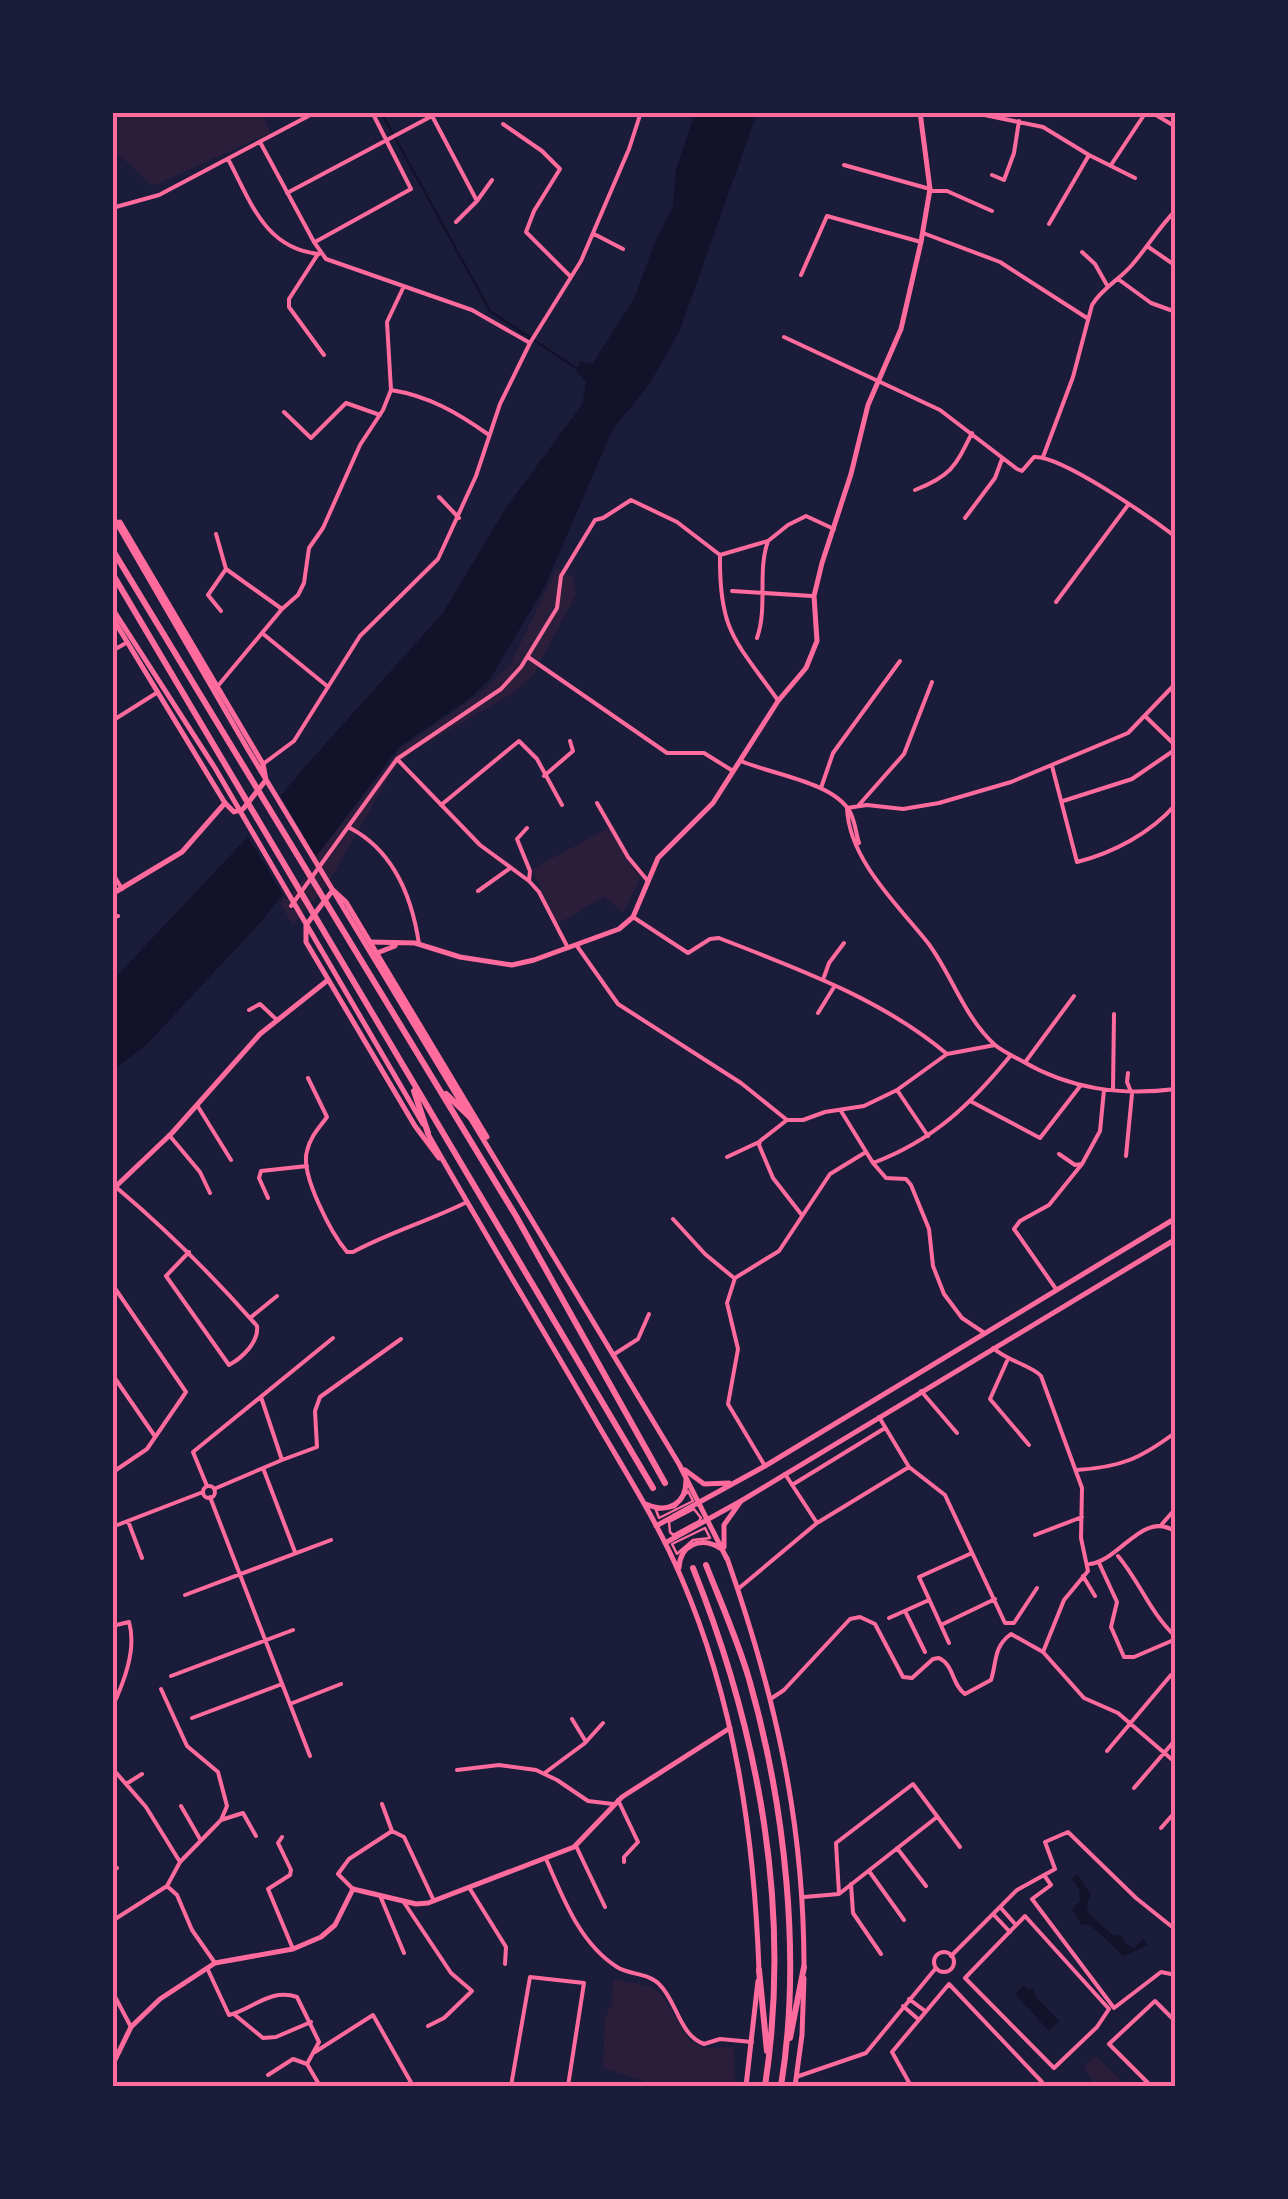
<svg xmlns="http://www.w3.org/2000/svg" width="1288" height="2199" viewBox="0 0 1288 2199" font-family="'Alegreya Sans',sans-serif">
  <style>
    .green { fill: #2a1e3b }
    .water { fill: #12122b }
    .pier { fill: #1b1b3a }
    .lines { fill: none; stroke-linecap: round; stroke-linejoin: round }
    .stream { stroke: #12122b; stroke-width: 2.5 }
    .pedestrian { stroke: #ff6b9d; stroke-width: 2.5 }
    .minor { stroke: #ff6b9d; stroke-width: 4 }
    .tertiary { stroke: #ff6b9d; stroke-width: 5 }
    .secondary { stroke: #ff6b9d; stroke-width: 5 }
    .trunk { stroke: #ff6b9d; stroke-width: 6 }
    .neatline { fill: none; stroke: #ff6b9d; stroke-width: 4 }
  </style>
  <rect width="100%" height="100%" fill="#1b1b3a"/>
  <path class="green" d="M113 112 262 113 270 133 153 186 113 150Z
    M557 568 573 577 576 594 534 674 513 693 410 753 393 770 327 885 293 925 280 903 401 748 477 696 510 665Z
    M610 827 640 878 624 913 604 897 557 924 532 869Z
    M616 1979 651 1987 662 1995 690 2041 703 2048 734 2047 735 2086H658L606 2069 603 2066 605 2018 612 2003 613 1983Z
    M1096 2056 1127 2086H1095L1084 2066Z"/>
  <path class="water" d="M695 113H757L680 330 650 383 613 429 543 590 490 679 470 698 400 746 323 847 258 925 149 1042 113 1071V980L242 843 302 770 443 613 507 506 582 405 586 382 576 371 580 362 593 363 635 297 654 244 673 207 676 169Z
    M1077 1874 1091 1895 1087 1903 1088 1913 1114 1936 1121 1935 1127 1945 1134 1948 1144 1939 1148 1945 1124 1956 1089 1924 1082 1925 1072 1910 1080 1901 1079 1889 1072 1879Z
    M1024 1985 1029 1990 1034 1988 1035 1996 1059 2021 1049 2031 1015 1994Z"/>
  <path class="pier" d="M278 791 318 861 286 900 245 832Z"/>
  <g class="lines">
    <path class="stream" d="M381 112 490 311 579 370"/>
    <path class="pedestrian" d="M688 1491 693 1501 659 1518 656 1510 675 1507Z
      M694 1509 701 1518 699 1521 673 1535 670 1532 669 1522Z
      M678 1553 693 1540 710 1538
      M677 1554 672 1544 705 1528 710 1538"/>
    <path class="minor" d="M430 112 477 201 492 180
      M970 112 1043 127 1089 155 1135 178
      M1151 112 1176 127
      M503 124 542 151 560 169 534 211 526 232 571 277
      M260 142 314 242 326 259 472 310 530 343
      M228 159C251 202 265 249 319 254
      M844 165 930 189
      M1111 165 1146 112
      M992 175 1004 180 1014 153 1019 121
      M930 191H947L992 211
      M287 193 432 116
      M112 208 159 195 316 112
      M456 222 477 201
      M1049 224 1089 155
      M923 233 1000 262 1087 318
      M594 234 623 249
      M315 242 411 189 372 112
      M1147 246 1176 266
      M1082 252 1095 264 1108 287
      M318 254 289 299V307L324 355
      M801 275 827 216 921 242
      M1118 279 1151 303 1176 312
      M784 337 940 410 1017 469 1022 471 1034 457C1061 455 1151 518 1176 537
      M391 390C429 396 458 413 489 435
      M284 412 311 438 346 403 380 415
      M1043 457 1073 377 1092 305C1102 288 1119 280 1131 266 1147 248 1159 227 1176 210
      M915 490C951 476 955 467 972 433
      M439 497 459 518
      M965 518 995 478 1002 459
      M216 534 226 569 282 609
      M720 555C719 631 735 640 777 699
      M732 591 812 596
      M1056 602 1128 505
      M221 611 208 595 226 569
      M262 633 327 686
      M757 638C768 607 757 572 768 541
      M112 651 126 643
      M528 657 667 753H704L733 771
      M217 687 282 609 298 595 304 583 309 548 323 528 360 445 383 410 391 390 387 322 404 286
      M1146 717 1176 746
      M112 721 158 692
      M397 759 480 845 529 881 539 892 568 948
      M741 761C770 774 834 782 850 812 855 821 856 834 859 843
      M263 764 294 741 360 636 438 559 476 476 500 404 530 343 581 261 629 149 641 112
      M1052 766 1077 862C1113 853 1151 833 1176 804
      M544 776 573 751 570 741
      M112 785H113
      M821 788 833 753 900 661
      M1063 801 1132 779 1176 749
      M597 803 628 857 647 880
      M441 805 519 741 537 759 562 805
      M858 806 904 754 932 682
      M847 808C849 860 898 905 928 943 952 975 964 1017 995 1045 1002 1051 1013 1056 1022 1061 1070 1089 1120 1096 1176 1089
      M847 808 867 805 903 809 939 803 1011 782 1128 733 1176 683
      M112 826 113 825
      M350 828C394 851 412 897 419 944
      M527 828 517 839 530 871 529 881
      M112 872 122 889
      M478 891 509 869
      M291 906 397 759 501 689 521 667 557 608 561 576 595 520 603 518 631 500 677 522 720 555 768 541 788 525 806 516 834 529
      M633 917 688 953 710 939 719 938C798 969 882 999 947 1054
      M112 919 118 916
      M577 946 618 1004 741 1083 787 1120H803L825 1112 864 1106 897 1090 947 1054 995 1045
      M824 977 829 963 844 943
      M249 1010 260 1004 277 1020
      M818 1013 834 987
      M1026 1061 1074 996
      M308 1078 327 1117C319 1128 310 1137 307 1151 300 1174 331 1233 347 1252H353C390 1232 429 1221 467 1202
      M897 1090 928 1136
      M1113 1090 1114 1014
      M972 1102 1040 1138 1081 1085
      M197 1105 231 1160
      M841 1111 873 1163 886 1178 906 1179 911 1185 929 1229 933 1266 944 1294 962 1318 983 1332
      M787 1120 760 1141 759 1145 773 1178 801 1214
      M169 1135 200 1172 210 1193
      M1059 1154 1075 1165 1082 1164 1100 1131 1104 1090
      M1126 1156 1132 1094 1127 1082 1128 1073
      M727 1157 759 1142
      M873 1163C934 1140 971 1104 1011 1055
      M117 1188C168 1231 213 1276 257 1326 259 1342 242 1358 229 1365L166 1276 189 1252
      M268 1198 259 1178 261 1171 307 1166
      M673 1219 705 1254 734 1278
      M112 1284 186 1392 147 1449 116 1470 112 1465
      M1056 1289 1014 1229 1020 1221 1049 1205 1082 1164
      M250 1318 277 1296
      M993 1348C1009 1362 1031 1365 1041 1376L1082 1488 1081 1538 1088 1571 1064 1600 1043 1652
      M613 1355 638 1339 649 1314
      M1007 1361 990 1399 1029 1445
      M112 1374 154 1435
      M921 1391 957 1433
      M879 1417 909 1467 945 1495 1005 1623H1014L1037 1588
      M282 1460 317 1447 315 1411 320 1397 401 1339
      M765 1466 728 1404 738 1349 727 1303 735 1278 779 1251 830 1174 866 1152
      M263 1468 295 1552
      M1077 1470C1121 1467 1140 1459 1176 1432
      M785 1474 817 1523
      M792 1485 885 1428
      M207 1486 193 1452 333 1338
      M203 1492a6 6 0 1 1 12 0a6 6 0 1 1-12 0Z
      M214 1489 282 1460 261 1397
      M210 1497 310 1756
      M128 1521 142 1558
      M1162 1524 1176 1508
      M112 1527 203 1492
      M1035 1535 1082 1517
      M1118 1556C1140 1582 1150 1613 1176 1637
      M1099 1563 1117 1602 1111 1627 1124 1657H1134L1176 1639
      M1090 1564C1121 1560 1143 1509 1176 1532
      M1083 1576 1095 1596
      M738 1589 817 1523 909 1467
      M185 1595 331 1540
      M905 1611 925 1652
      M889 1618 929 1600
      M941 1625 995 1599
      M112 1626 129 1622C137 1649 124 1682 112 1708
      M949 1643 919 1577 972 1553
      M171 1676 293 1630
      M161 1689 187 1746 218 1772 227 1806 221 1820 180 1862 167 1886
      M772 1698 784 1690 850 1619 860 1617 875 1624 903 1677 912 1678 933 1659 939 1658C954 1665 952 1685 965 1694L991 1680C997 1662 993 1647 1011 1634L1043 1652 1084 1698 1118 1713 1176 1763
      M290 1704 341 1684
      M192 1718 282 1684
      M572 1719 586 1742
      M1107 1751 1171 1675
      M112 1768 146 1807 180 1862
      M457 1770 499 1765 536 1770 557 1780 588 1801 613 1804
      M546 1772 585 1743 603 1723
      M126 1784 142 1774
      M1134 1788 1176 1739
      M618 1800 638 1842 624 1857V1862
      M181 1806 200 1839
      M221 1820 243 1813 256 1836
      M1161 1828 1176 1811
      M392 1831 404 1837 434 1901
      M282 1837 278 1843 291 1870 290 1875 268 1889 293 1949
      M576 1846 605 1907
      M897 1848 926 1886
      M546 1859C563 1897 579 1943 617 1967 629 1975 649 1973 659 1984 677 2001 679 2035 704 2044L720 2039 752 2042
      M112 1870 117 1868
      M869 1871 904 1920
      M1044 1875 1051 1885 1032 1899 1114 2008 1161 1972 1176 1975
      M851 1884 853 1913 881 1954
      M353 1889 338 1874 349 1859 392 1831 382 1804
      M470 1889 506 1947 505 1964
      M839 1894 836 1843 913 1784 960 1847
      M804 1897 839 1894 937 1817
      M381 1898 404 1953
      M403 1901 451 1973 472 1991 444 2018 428 2026
      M1000 1907 1016 1925
      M993 1914 1010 1932
      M1025 1916 1109 2009 1097 2027 1054 2068 965 1978Z
      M112 1921 167 1886 177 1895 192 1930 215 1963
      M934 1962a10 10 0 1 1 20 0a10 10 0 1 1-20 0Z
      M951 1956 1017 1890 1055 1869 1045 1842 1068 1832 1136 1898 1176 1930
      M208 1970 229 2015C253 2009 270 1988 297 1997L319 2042 307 2064 320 2086
      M112 1991 131 2027
      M909 1999 925 2011
      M903 2006 918 2019
      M235 2015 263 2038 276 2037 311 2022
      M315 2052 373 2015 413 2086
      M268 2075 293 2059 307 2064
      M796 2077 866 2053 936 1968
      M511 2086 530 1977 584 1983 568 2086
      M911 2086 892 2052 949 1984 1042 2082 1037 2086
      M1151 2086 1109 2044 1155 2001 1176 2022"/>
    <path class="tertiary" d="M112 894 182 852 225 803
      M370 942 415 943 460 957 512 965 534 960 619 929 633 917 658 858 713 803 778 701 806 668 817 641 814 596 822 563 851 474 868 405 901 329 921 242 930 189 920 112
      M377 953 395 946
      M112 2066 131 2027 160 1999 215 1963 293 1949 321 1937 335 1925 353 1889 416 1904 428 1903 574 1847 622 1797 730 1728"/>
    <path class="secondary" d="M112 515 247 748 679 1464 727 1559
      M112 608 215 768 423 1124
      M112 617 225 803 234 812 243 809 266 780 263 764 120 522
      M428 1134C483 1231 541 1326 597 1423 626 1473 658 1523 681 1577 735 1702 754 1835 759 1970
      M439 1158 415 1126 306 942V925L333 890 346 902 487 1137
      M112 1190 172 1133 260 1034 328 980
      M685 1470 704 1484 729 1483
      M646 1504C668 1514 686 1504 686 1480
      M656 1526 765 1466 1176 1218
      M665 1543 741 1501 1176 1239
      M724 1547V1525L741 1501
      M727 1558C775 1695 804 1820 804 1967
      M679 1568C680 1545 700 1536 720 1548
      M746 2086 758 1981
      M795 2086 802 2035 804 1978"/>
    <path class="trunk" d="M112 549 516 1216 665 1483
      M112 573 653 1488
      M414 1091 428 1133
      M446 1094 471 1118
      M706 1565C721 1603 738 1641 749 1679 785 1804 802 1958 781 2086
      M693 1568C759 1732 792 1910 765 2086
      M759 1970 767 2051
      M790 2038 804 1967"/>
  </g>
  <rect width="1288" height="2199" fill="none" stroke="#1b1b3a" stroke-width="230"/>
  <rect x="115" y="115" width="1058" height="1969" class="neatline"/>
</svg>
